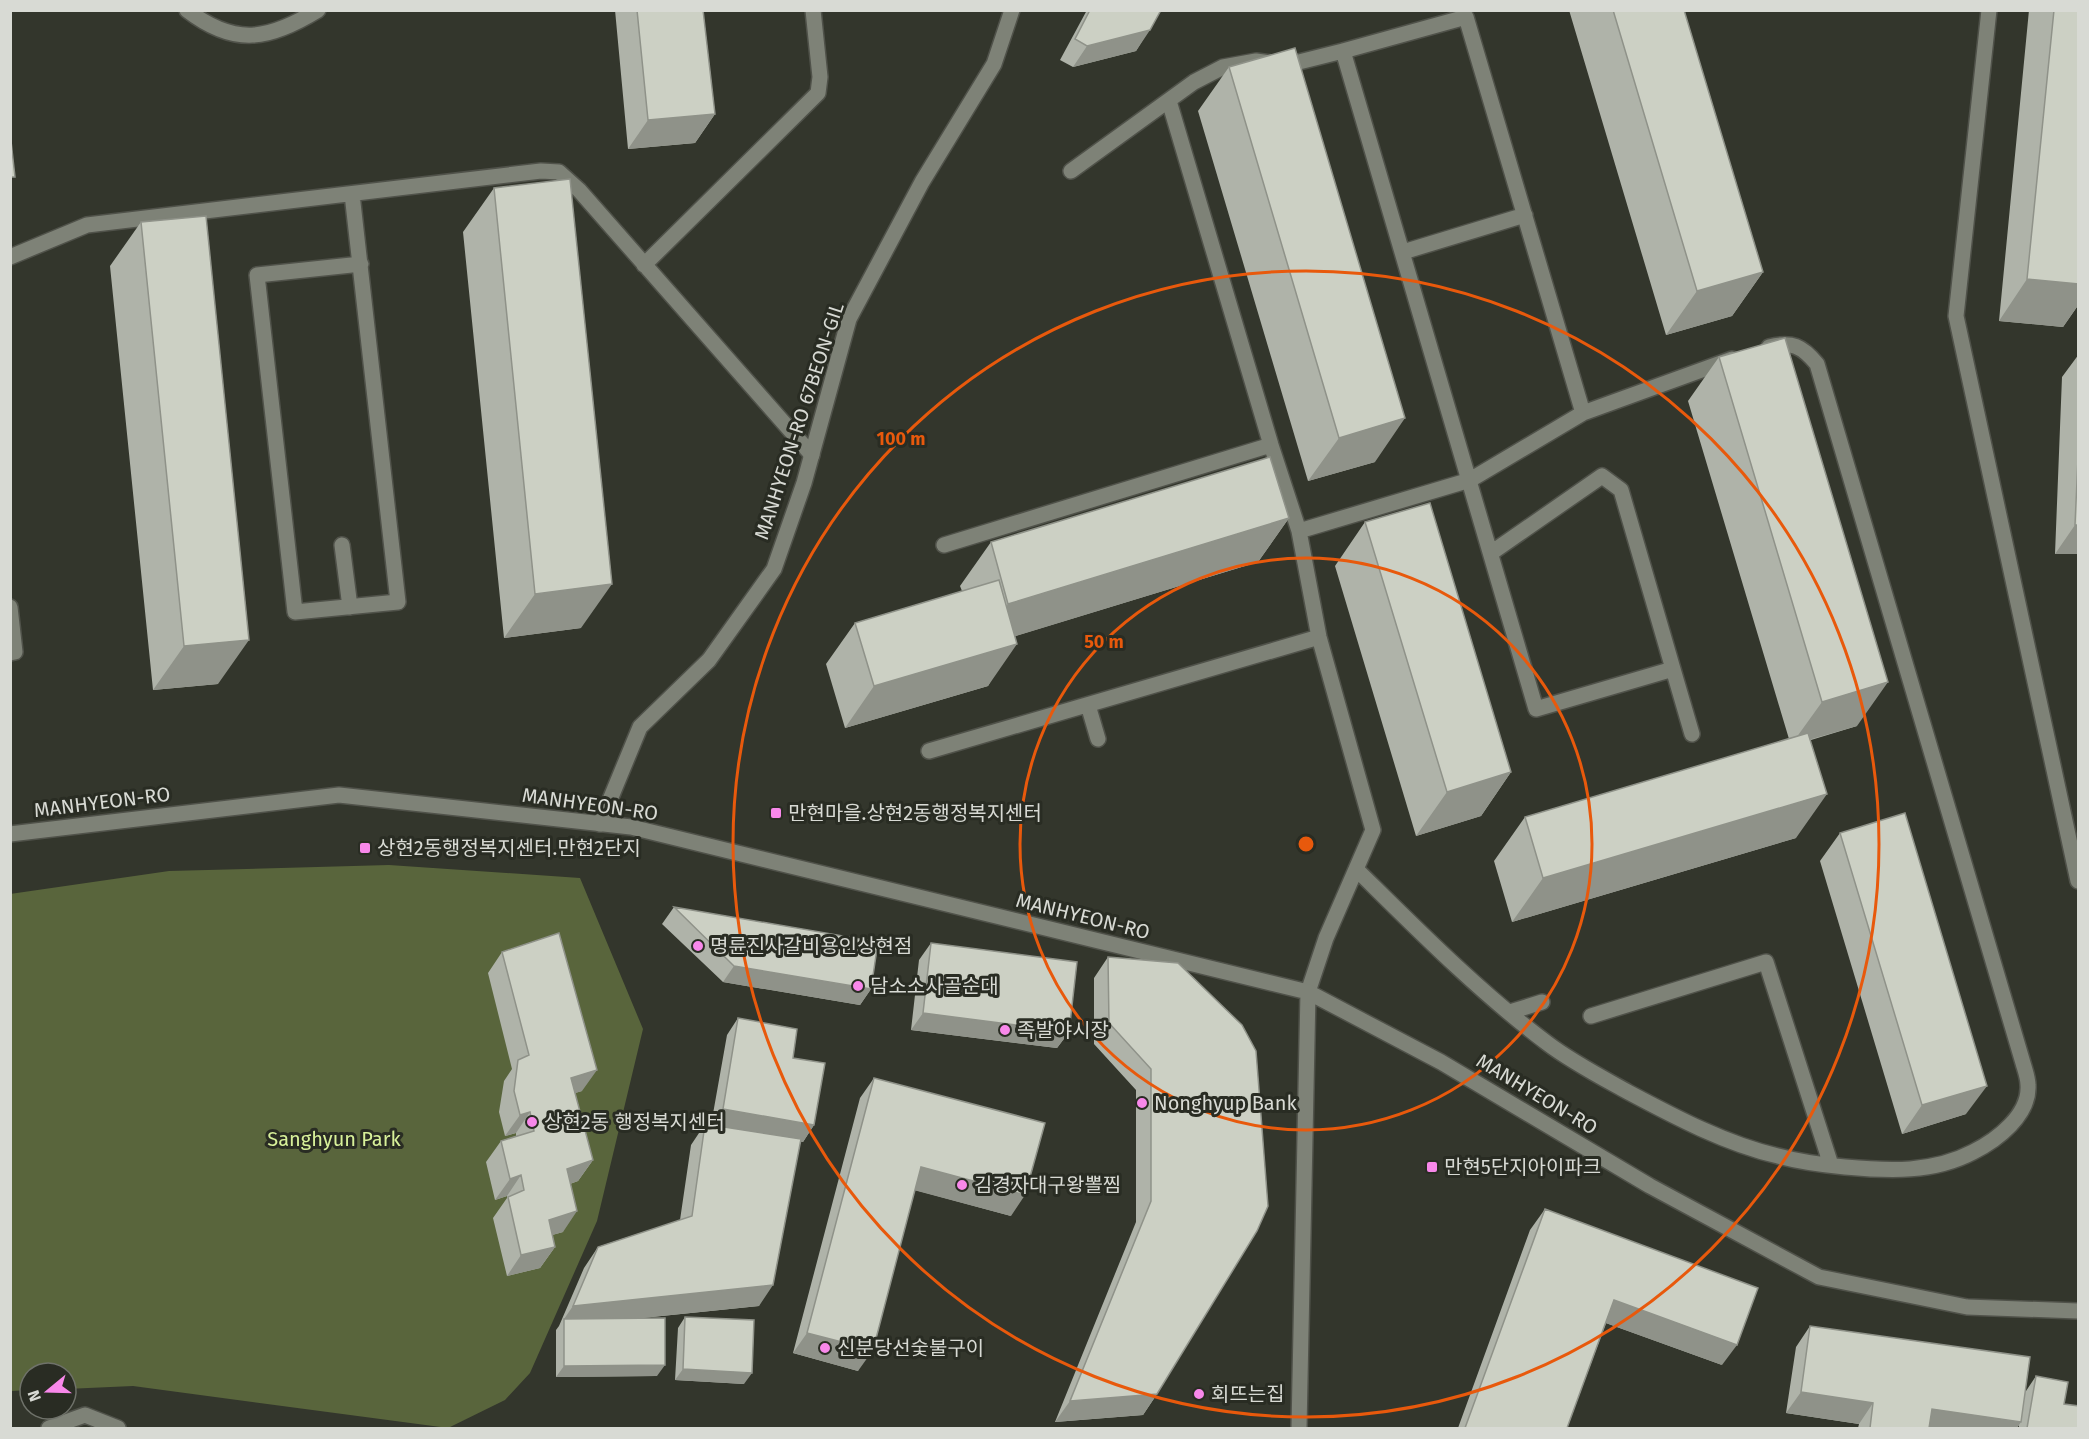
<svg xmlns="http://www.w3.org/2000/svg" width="2089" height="1439" viewBox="0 0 2089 1439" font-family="'Fira Sans','Noto Sans KR',sans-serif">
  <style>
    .green { fill: #59653c }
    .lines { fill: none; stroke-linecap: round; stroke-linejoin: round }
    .lane-casing { stroke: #50524a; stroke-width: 18 }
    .street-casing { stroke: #50524a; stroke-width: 18 }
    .secondary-casing { stroke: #50524a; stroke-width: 18 }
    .lane { stroke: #7e8277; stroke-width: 15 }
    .street { stroke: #7e8277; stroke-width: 15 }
    .secondary { stroke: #7e8277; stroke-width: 15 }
    .wall { fill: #afb3a9 }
    .shaded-wall { fill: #8f9289 }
    .building { fill: #ccd0c4; stroke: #8f9289; stroke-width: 1.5 }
    .ring { fill: none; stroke: #e8590c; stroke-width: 3 }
    .poi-dot { fill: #f888ea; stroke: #292c23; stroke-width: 2 }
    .labels { text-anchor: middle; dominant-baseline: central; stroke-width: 6; stroke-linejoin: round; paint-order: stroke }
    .street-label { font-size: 20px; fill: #d8dad4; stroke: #292c23 }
    .poi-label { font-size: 20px; fill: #d8dad4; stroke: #292c23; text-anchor: start }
    .park-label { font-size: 20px; fill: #d7f099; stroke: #292c23 }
    .centre { fill: #e8590c; stroke: #292c23; stroke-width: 3 }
    .ring-label { font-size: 18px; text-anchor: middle; font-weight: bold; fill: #e8590c; stroke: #292c23; stroke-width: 6; stroke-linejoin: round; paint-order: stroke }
  </style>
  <rect width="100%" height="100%" fill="#33362c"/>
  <path class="green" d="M389 865 580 878 643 1029 597 1221 530 1373 505 1400 448 1428 133 1386 66 1389V1373H30V1390L11 1391 10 894 169 871Z"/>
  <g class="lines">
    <defs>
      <path id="lane" d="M187 10C235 47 269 40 318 10
        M1989 10 1956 316 2078 881
        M1169 101 1271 445 1299 531
        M1071 171 1194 82 1223 67 1256 61 1287 65 1343 51
        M352 194 398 602 295 612 257 275 361 264
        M1403 252 1525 215
        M10 257 87 225 541 171 559 172 579 190 812 455
        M644 265 818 93 820 77 813 10
        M342 545 350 607
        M944 545 1271 445
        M1491 553 1602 476 1621 490 1673 669 1536 709 1343 51 1466 17 1583 413
        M10 607 15 652 10 653
        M1673 669 1692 734
        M1088 705 1098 739
        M929 751 1319 637
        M1356 869C1417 929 1478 991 1547 1043 1572 1062 1601 1077 1628 1092 1675 1117 1726 1144 1778 1156 1800 1162 1823 1165 1845 1167 1889 1171 1933 1173 1973 1152 1997 1140 2030 1115 2028 1085 2028 1078 2025 1070 2023 1063L1817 364C1802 346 1792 341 1769 347
        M1308 992 1326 938 1373 830 1319 637 1299 531 1470 480 1583 413 1732 359
        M1510 1012 1542 1002
        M1591 1016 1766 962 1831 1165
        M49 1428 85 1415 118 1428"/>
      <path id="street" d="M600 824 640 727 709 660 774 569 804 483 849 319 922 182 994 64 1012 10"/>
      <path id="secondary" d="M10 834 339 795 631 827 1308 992 1441 1062 1650 1186 1819 1277 1967 1307 2078 1311
        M1299 1428 1308 992"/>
    </defs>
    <use href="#lane" class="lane-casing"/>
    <use href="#street" class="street-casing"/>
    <use href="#secondary" class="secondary-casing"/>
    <use href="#lane" class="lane"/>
    <use href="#street" class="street"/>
    <use href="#secondary" class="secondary"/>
  </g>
  <path class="wall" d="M615 10H703L715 114 695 143 628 149Z
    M1087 10H1161L1136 51 1073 67 1060 60Z
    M1569 10H1684L1763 272 1732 316 1666 335Z
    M2029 10H2079V304L2063 327 1999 321Z
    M1229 67 1375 462 1308 481 1198 111Z
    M494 188 581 628 504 638 463 232Z
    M141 222 218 684 153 690 110 266Z
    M2079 354V554H2055L2062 377Z
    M1719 357 1857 726 1811 740 1796 838 1512 922 1494 861 1525 817 1789 739 1688 401Z
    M1289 518 1258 562 1015 636 988 686 845 728 826 664 855 623 962 591 960 586 991 542Z
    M1365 522 1511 772 1481 816 1416 836 1335 566Z
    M1840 833 1966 1114 1902 1134 1820 861Z
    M674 907 871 989 860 1005 723 982 662 924Z
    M931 943 1069 1032 1057 1048 911 1030 919 960Z
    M502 952 582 1091 575 1093 593 1160 578 1181 570 1184 563 1232 552 1235 555 1247 540 1268 507 1276 493 1218 507 1198V1196L495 1200 486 1162 501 1141 516 1136V1133L505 1136 499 1112 504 1081 512 1069 488 973Z
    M1108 957 1178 963 1157 1394 1143 1415 1055 1422 1136 1222V1090L1094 1044V978Z
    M738 1018 793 1058 814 1125 803 1142 800 1141 759 1306 642 1318 657 1376 556 1377V1330L559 1326 584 1268 598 1247 680 1220 691 1145 705 1124 711 1125 727 1035Z
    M874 1078 1011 1216 915 1190 858 1371 793 1353 860 1098Z
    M1545 1209 1722 1365 1606 1323 1567 1428H1458L1530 1230Z
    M685 1317 744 1384 675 1380 678 1328Z
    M1810 1326 2026 1391 2036 1376 2064 1404 2079 1428H2019V1425L2017 1428H1858L1859 1424 1786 1413 1796 1347Z"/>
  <path class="shaded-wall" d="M1150 30 1136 51 1073 67 1087 46Z
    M715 114 695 143 628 149 648 120Z
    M1763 272 1732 316 1666 335 1697 291Z
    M2027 279 2079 284V304L2063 327 1999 321Z
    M1405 418 1375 462 1308 481 1339 438Z
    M1289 518 1258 562 977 648 1008 604Z
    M2075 525H2079V554H2055Z
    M612 584 581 628 504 638 535 594Z
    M249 640 218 684 153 690 184 646Z
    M1017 644 988 686 845 728 874 686Z
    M1888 682 1857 726 1791 745 1822 702Z
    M1511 772 1481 816 1416 836 1447 792Z
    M1827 794 1796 838 1512 922 1543 878Z
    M734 966 871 989 860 1005 723 982Z
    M923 1013 1069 1032 1057 1048 911 1030Z
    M597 1070 582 1091 556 1099 571 1078Z
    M1987 1086 1966 1114 1902 1134 1922 1105Z
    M723 1109 814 1125 803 1142 711 1125Z
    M530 1112 516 1133 505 1136 520 1115Z
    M593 1160 578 1181 552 1190 567 1169Z
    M921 1167 1025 1195 1011 1216 906 1188Z
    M521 1175 507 1196 495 1200 510 1179Z
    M577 1211 563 1232 535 1240 549 1220Z
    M555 1247 540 1268 507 1276 521 1255Z
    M773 1285 759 1306 564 1326V1319L573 1306Z
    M1614 1300 1737 1345 1722 1365 1600 1321Z
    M807 1333 873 1350 858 1371 793 1353Z
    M665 1365 657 1376 556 1377 564 1366Z
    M683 1369 752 1373 744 1384 675 1380Z
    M1801 1392 1873 1403 1859 1424 1786 1413Z
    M1157 1394 1143 1415 1055 1422 1070 1401Z
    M1932 1409 2021 1422 2017 1428H1919Z"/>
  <path class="building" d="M637 10H703L715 114 648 120Z
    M1090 10H1161L1150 30 1087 46 1075 39Z
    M1613 10H1684L1763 272 1697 291Z
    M2054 10H2079V284L2027 279Z
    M1295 48 1405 418 1339 438 1229 67Z
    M10 132 15 177H10Z
    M570 179 612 584 535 594 494 188Z
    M206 216 249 640 184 646 141 222Z
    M1785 338 1888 682 1822 702 1719 357Z
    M2079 437V525H2075Z
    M1270 457 1289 518 1008 604 991 542Z
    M1430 503 1511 772 1447 792 1365 522Z
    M999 580 1017 644 874 686 855 623Z
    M1808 733 1827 794 1543 878 1525 817Z
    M1905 813 1987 1086 1922 1105 1840 833Z
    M674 907 878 942 871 989 734 966Z
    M559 933 597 1070 571 1078 593 1160 567 1169 577 1211 549 1220 555 1247 521 1255 508 1197 524 1190 521 1175 510 1179 501 1141 534 1131 530 1112 520 1115 514 1091 518 1060 529 1055 502 952Z
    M931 943 1077 962 1069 1032 923 1013Z
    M1108 957 1178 963 1242 1025 1256 1051 1268 1206 1257 1231 1157 1394 1070 1401 1151 1201V1069L1109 1023Z
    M738 1018 797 1029 793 1058 825 1063 814 1125 723 1109Z
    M874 1078 1045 1123 1025 1195 921 1167 873 1350 807 1333Z
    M705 1124 801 1139 773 1285 573 1306 598 1247 692 1216Z
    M1545 1209 1758 1288 1737 1345 1614 1300 1567 1428H1465Z
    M685 1317 754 1320 752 1373 683 1369Z
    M665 1318V1365L564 1366V1319Z
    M1810 1326 2030 1357 2021 1422 1932 1409 1929 1428H1870L1873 1403 1801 1392Z
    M2036 1376 2068 1382 2064 1404 2079 1406V1428H2027Z"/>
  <g class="ring">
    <circle cx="1306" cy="844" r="286"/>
    <circle cx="1306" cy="844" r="573"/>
  </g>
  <g class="poi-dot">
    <rect x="770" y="807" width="12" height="12" rx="3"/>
    <rect x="359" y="842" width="12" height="12" rx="3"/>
    <circle cx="698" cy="946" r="6"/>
    <circle cx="858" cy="986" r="6"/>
    <circle cx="1005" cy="1030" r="6"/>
    <circle cx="1142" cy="1103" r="6"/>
    <circle cx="532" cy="1122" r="6"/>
    <rect x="1426" y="1161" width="12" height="12" rx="3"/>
    <circle cx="962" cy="1185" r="6"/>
    <circle cx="825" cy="1348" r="6"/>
    <circle cx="1199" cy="1394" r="6"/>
  </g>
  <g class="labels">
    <g class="street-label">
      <text transform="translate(799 421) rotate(-72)">MANHYEON-RO 67BEON-GIL</text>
      <text transform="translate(102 802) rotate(-7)">MANHYEON-RO</text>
      <text transform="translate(590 804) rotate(8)">MANHYEON-RO</text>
      <text transform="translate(1083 916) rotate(14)">MANHYEON-RO</text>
      <text transform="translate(1537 1094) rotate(31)">MANHYEON-RO</text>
    </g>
    <g class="poi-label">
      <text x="788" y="813">만현마을.상현2동행정복지센터</text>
      <text x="377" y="848">상현2동행정복지센터.만현2단지</text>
      <text x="710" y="946">명륜진사갈비용인상현점</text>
      <text x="870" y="986">담소소사골순대</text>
      <text x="1017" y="1030">족발야시장</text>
      <text x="1154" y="1103">Nonghyup Bank</text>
      <text x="544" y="1122">상현2동 행정복지센터</text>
      <text x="1444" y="1167">만현5단지아이파크</text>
      <text x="974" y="1185">김경자대구왕뽈찜</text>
      <text x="837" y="1348">신분당선숯불구이</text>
      <text x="1211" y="1394">회뜨는집</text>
    </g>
    <g class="park-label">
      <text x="334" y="1139">Sanghyun Park</text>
    </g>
  </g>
  <circle cx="1306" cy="844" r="9" class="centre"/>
  <g class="ring-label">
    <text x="901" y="445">100 m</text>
    <text x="1104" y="648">50 m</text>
  </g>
  <rect width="2089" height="1439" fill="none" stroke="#d8dad4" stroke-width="24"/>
  <g transform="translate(48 1391) rotate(251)"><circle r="28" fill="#292c23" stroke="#6f726a" stroke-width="1.5"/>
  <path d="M0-4.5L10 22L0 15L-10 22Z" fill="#f888ea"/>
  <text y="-9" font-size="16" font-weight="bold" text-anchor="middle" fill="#d8dad4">N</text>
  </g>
</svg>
